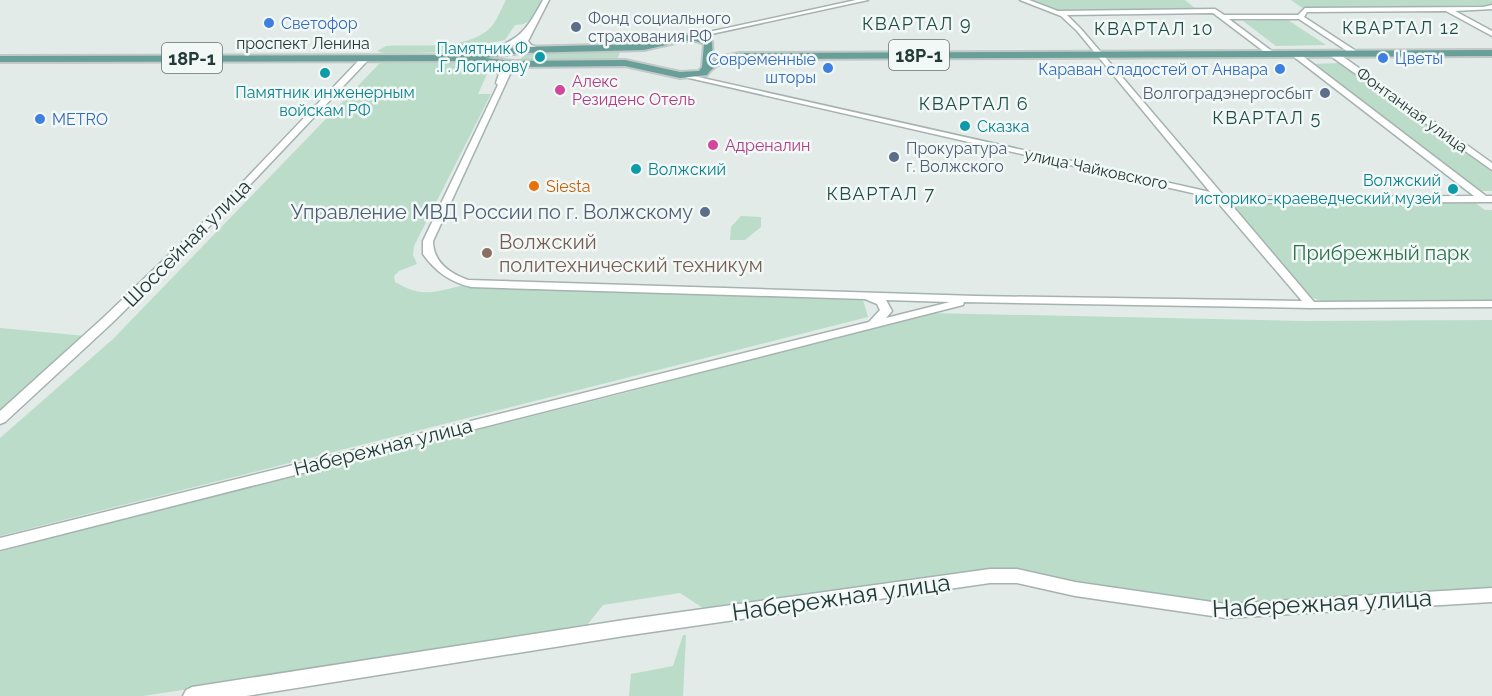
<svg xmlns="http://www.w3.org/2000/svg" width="1492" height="696" viewBox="0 0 1492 696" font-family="Raleway,sans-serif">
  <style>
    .green { fill: #bbdcc9 }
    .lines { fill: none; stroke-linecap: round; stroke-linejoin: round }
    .minor-casing { stroke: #a5b3b0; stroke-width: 3 }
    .major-casing { stroke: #c1c8c7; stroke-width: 4 }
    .minor { fill: #fff; fill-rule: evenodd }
    .major { fill: #689f99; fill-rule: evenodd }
    .shop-dot { fill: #3f7fe0; stroke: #f2f8f6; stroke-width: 2 }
    .service-dot { fill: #5c6f8a; stroke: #f2f8f6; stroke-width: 2 }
    .culture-dot { fill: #0f9aa8; stroke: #f2f8f6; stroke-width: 2 }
    .hotel-dot { fill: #d1479c; stroke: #f2f8f6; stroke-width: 2 }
    .food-dot { fill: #e8710a; stroke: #f2f8f6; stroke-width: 2 }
    .education-dot { fill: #8d6e63; stroke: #f2f8f6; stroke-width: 2 }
    .labels { text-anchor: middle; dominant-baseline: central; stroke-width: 5; stroke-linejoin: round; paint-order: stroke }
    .far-service-label { font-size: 16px; fill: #4e5e75; stroke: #f2f8f6; text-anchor: start }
    .far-shop-label { font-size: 16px; fill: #366cbe; stroke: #f2f8f6; text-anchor: start }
    .far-street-label { font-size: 16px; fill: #233b38; stroke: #f2f8f6 }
    .far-culture-label { font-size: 16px; fill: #0d838f; stroke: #f2f8f6; text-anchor: end }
    .far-hotel-label { font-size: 16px; fill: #b23c85; stroke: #f2f8f6; text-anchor: start }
    .far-food-label { font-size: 16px; fill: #c56008; stroke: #f2f8f6; text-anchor: start }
    .far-quarter-label { font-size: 18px; letter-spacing: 1.5px; fill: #1f4d48; stroke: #f2f8f6 }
    .shield { fill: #f2f8f6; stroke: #617471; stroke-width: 1.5 }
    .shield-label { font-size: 18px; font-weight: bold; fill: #233b38 }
    .service-label { font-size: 20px; fill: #4e5e75; stroke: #f2f8f6; text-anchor: end }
    .education-label { font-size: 20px; fill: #785e54; stroke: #f2f8f6; text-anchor: start }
    .street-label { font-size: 20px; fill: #233b38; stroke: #f2f8f6 }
    .park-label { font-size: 20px; fill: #2f7051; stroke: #f2f8f6 }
    .near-street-label { font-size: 24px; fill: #233b38; stroke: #f2f8f6 }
  </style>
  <rect width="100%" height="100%" fill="#e2ebe8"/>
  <path class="green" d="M506 0H542C534 14 533 25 515 25L505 40 483 45 479 51 386 54 377 51 386 46C415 44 467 51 490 28 497 21 501 9 506 0Z
    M1027 0H1185L1196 9 1051 10Z
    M1291 0H1492V4L1476 8 1304 9Z
    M1288 20 1326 45 1276 46 1243 21Z
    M620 51 617 61H520L524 53 529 52Z
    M460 62 487 74 478 94H491L414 246 413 255 417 264 399 271 394 276 395 282C420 297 432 293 460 286L863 300 868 317 0 536V438L113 339 380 63Z
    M1340 63 1492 172V191H1480L1311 64Z
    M1474 202 1485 210H1492V301H1321L1306 295 1233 208 1238 204Z
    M741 216 761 217V227L745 240H730L731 227Z
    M930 313 1303 321 1492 320V587L1226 604 1116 589 1009 569 963 573 706 610 680 593 603 605 584 629 143 696H0V552L129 517 625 393Z
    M0 328 86 336 0 413Z
    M683 635H686L683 696H629L631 674 673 666Z"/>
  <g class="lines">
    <defs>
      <path id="minor" d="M543 0H549L528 41 531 45 540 48V50L527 48 521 41 504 50 477 56V52C517 43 524 35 543 0Z
        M856 0H868L684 40 681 38Z
        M1020 0H1029L1058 11 1215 9 1224 15H1298L1305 8 1483 7 1492 5V9L1455 11 1492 31V36L1446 11 1307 12 1304 17 1356 51V55H1353L1299 19H1229L1273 52 1274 54 1270 56 1213 13 1067 15 1081 29 1223 195 1229 197 1474 196 1289 53 1296 51 1486 196H1492V202L1230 203 1314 302 1492 301V307L1311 308 964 302 963 305 0 550V538L869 322 880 310 877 304 865 299 471 287C450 282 436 272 423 254V241L498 85 496 83 499 74 489 67 472 62V58H475L495 63 505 71C514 66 525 58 535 64L522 67 510 74 433 241C433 262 449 273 468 280L976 296 1302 301 1214 198 676 75 680 73 1210 192 1077 31 1061 16ZM886 300 950 302 886 318 892 311Z
        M1329 51H1335L1492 163V170L1329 55Z
        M363 56 370 58 226 210 112 323 5 422 0 424V411L104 317 220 206Z
        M990 569H1017L1075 582 1226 604 1492 588V602L1226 618 1075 596 1017 583H990L624 636 246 696H183L186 690 192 687 624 620Z"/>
      <path id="major" d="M684 35H698L712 41 713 61 723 56 740 53 1492 50V56L740 59C727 61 714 64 707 75L680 78 625 66 513 67 462 61 0 62V56L462 55 521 47 644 44ZM684 41H696L704 44 702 67 699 71 680 72 625 60 513 61 485 58 521 53 644 50Z"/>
    </defs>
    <use href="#minor" class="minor-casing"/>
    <use href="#major" class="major-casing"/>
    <use href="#minor" class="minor"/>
    <use href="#major" class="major"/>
  </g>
  <g class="shop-dot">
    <circle cx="269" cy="23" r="6"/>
    <circle cx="1383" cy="58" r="6"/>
    <circle cx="828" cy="68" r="6"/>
    <circle cx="1280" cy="69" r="6"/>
    <circle cx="40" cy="119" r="6"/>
  </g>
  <g class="service-dot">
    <circle cx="576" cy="27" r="6"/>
    <circle cx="1325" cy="93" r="6"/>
    <circle cx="894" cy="157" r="6"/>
    <circle cx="705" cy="212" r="6"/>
  </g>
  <g class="culture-dot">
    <circle cx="540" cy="57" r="6"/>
    <circle cx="325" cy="73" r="6"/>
    <circle cx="965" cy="126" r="6"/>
    <circle cx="636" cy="169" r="6"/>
    <circle cx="1453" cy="189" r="6"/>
  </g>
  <g class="hotel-dot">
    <circle cx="560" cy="90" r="6"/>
    <circle cx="713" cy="145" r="6"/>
  </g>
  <circle class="food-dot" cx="534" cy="186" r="6"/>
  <circle class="education-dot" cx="487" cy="253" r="6"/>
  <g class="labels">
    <g class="far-service-label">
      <text x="588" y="18">Фонд социального<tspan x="588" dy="18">страхования РФ</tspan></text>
      <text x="1313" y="93" text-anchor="end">Волгоградэнергосбыт</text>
      <text x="906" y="148">Прокуратура<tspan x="906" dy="18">г. Волжского</tspan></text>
    </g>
    <g class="far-shop-label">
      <text x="281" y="23">Светофор</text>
      <text x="1395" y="58">Цветы</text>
      <text x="816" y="59" text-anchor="end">Современные<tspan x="816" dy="18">шторы</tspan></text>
      <text x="1268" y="69" text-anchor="end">Караван сладостей от Анвара</text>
      <text x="52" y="119">METRO</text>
    </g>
    <g class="far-street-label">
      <text x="303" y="43">проспект Ленина</text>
      <text transform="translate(1412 110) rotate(36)">Фонтанная улица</text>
      <text transform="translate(1096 169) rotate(12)">улица Чайковского</text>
    </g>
    <g class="far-culture-label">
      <text x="528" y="48">Памятник Ф<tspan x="528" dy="18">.Г. Логинову</tspan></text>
      <text x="325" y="92" text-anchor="middle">Памятник инженерным<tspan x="325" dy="18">войскам РФ</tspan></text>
      <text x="977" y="126" text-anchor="start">Сказка</text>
      <text x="648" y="169" text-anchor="start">Волжский</text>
      <text x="1441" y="180">Волжский<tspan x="1441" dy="18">историко-краеведческий музей</tspan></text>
    </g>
    <g class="far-hotel-label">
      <text x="572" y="81">Алекс<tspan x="572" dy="18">Резиденс Отель</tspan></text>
      <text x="725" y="145">Адреналин</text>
    </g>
    <g class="far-food-label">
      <text x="546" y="186">Siesta</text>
    </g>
    <g class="far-quarter-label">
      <text x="917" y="23">КВАРТАЛ 9</text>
      <text x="1401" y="27">КВАРТАЛ 12</text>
      <text x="1154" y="28">КВАРТАЛ 10</text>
      <text x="974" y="103">КВАРТАЛ 6</text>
      <text x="1267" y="117">КВАРТАЛ 5</text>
      <text x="881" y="193">КВАРТАЛ 7</text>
    </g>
    <g class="shield">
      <rect x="889" y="40" width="60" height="30" rx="4.5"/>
      <rect x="162" y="43" width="60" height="30" rx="4.5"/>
    </g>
    <g class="shield-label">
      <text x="919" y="55">18Р-1</text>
      <text x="192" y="58">18Р-1</text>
    </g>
    <g class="service-label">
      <text x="693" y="212">Управление МВД России по г. Волжскому</text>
    </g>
    <g class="education-label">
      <text x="499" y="242">Волжский<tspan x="499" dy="23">политехнический техникум</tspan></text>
    </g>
    <g class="street-label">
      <text transform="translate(187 243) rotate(-45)">Шоссейная улица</text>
      <text transform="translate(383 447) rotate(-14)">Набережная улица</text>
    </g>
    <g class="park-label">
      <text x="1381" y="253">Прибрежный парк</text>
    </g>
    <g class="near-street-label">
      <text transform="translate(841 597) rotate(-8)">Набережная улица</text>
      <text transform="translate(1322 603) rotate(-3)">Набережная улица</text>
    </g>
  </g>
</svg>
